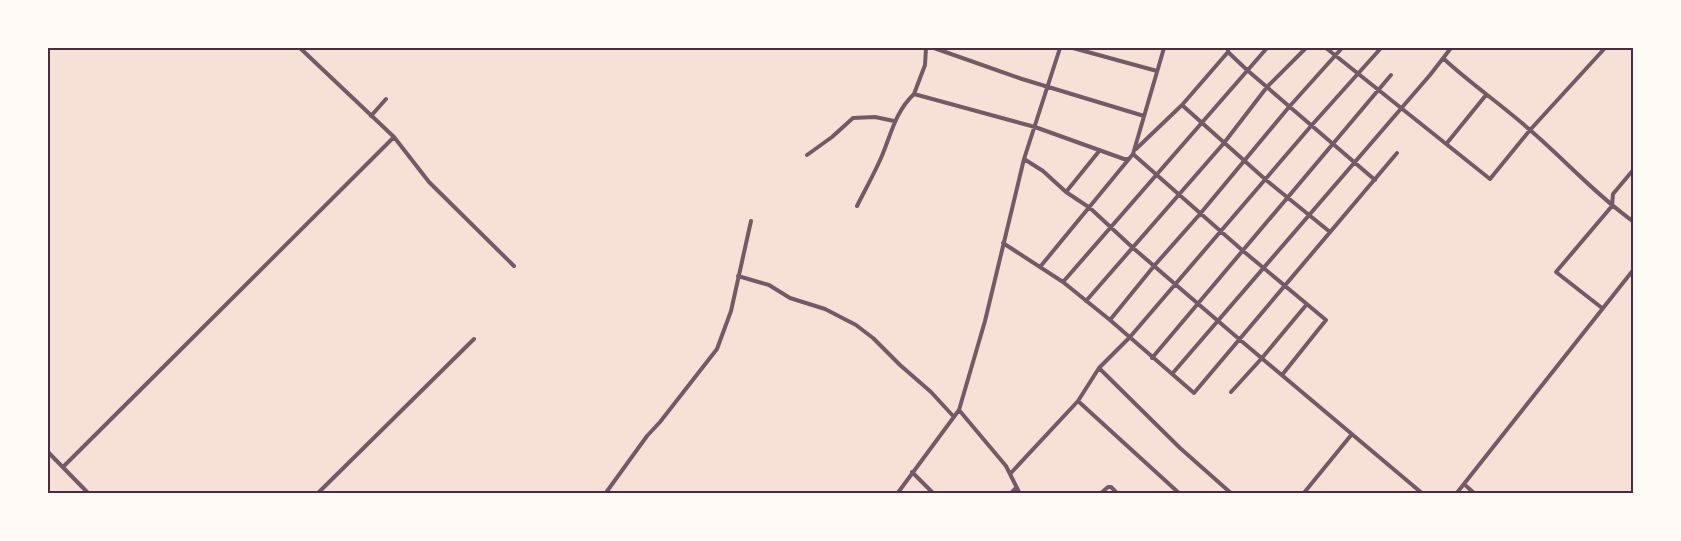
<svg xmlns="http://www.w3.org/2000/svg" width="1681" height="541" viewBox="0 0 1681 541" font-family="'Golos Text',sans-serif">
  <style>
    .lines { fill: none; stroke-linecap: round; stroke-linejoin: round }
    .minor { stroke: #755966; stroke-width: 4 }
    .neatline { fill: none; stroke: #4a2c40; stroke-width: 2 }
  </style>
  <rect width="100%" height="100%" fill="#f7e1d7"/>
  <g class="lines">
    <path class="minor" d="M300 48 394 137 429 182 514 266
      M926 48 925 65 914 94 1035 127 1124 159H1129
      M934 48 1022 79 1144 116
      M1073 48 1157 71
      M1228 48V52L1247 70 1375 180
      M1326 48 1490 179 1530 130 1605 48
      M1444 59C1471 84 1502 105 1530 130 1565 160 1596 195 1634 222
      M1182 105 1266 180 1330 232
      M371 116 386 99
      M1447 143 1486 95
      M1136 149 1182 105 1228 52
      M1133 154 1242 250 1326 320 1282 375
      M807 155 832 137 853 118 875 117 894 121
      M1024 159 1043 171 1066 192 1090 208 1132 247 1239 339 1423 494
      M1066 192 1100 150
      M857 206C865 190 874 174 881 158 891 135 895 112 914 94
      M1003 243 1063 282 1110 320 1194 393 1397 153
      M1040 267 1133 154 1164 48
      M738 276 769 285 790 298 825 309 856 325 873 338 900 365 931 392 954 417
      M1063 282 1267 48
      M1086 301 1224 143 1267 87 1306 48
      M1602 308 1556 272 1612 206 1613 194 1634 169
      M1110 320 1154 266 1200 214 1289 107 1342 48
      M1152 358 1391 75
      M1099 368 1180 448 1232 494
      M1172 374 1430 75 1451 48
      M1231 392 1262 358 1307 304
      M1078 401 1180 494
      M959 410 1006 466 1020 494
      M48 452 89 494
      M63 467 394 137
      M912 472 934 494
      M1010 474 1078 401 1099 368 1130 337 1311 126 1381 48
      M1464 484 1475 494
      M317 494 474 339
      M605 494 647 436 660 422 717 349 731 311 751 221
      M897 494 959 410 985 321 1024 159 1060 48
      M1010 494 1016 488
      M1100 494 1108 487H1111L1118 494
      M1303 494 1352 434
      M1456 494 1634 269"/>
  </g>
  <rect width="1681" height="541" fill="none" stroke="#fffaf5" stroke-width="98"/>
  <rect x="49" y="49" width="1583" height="443" class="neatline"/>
</svg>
